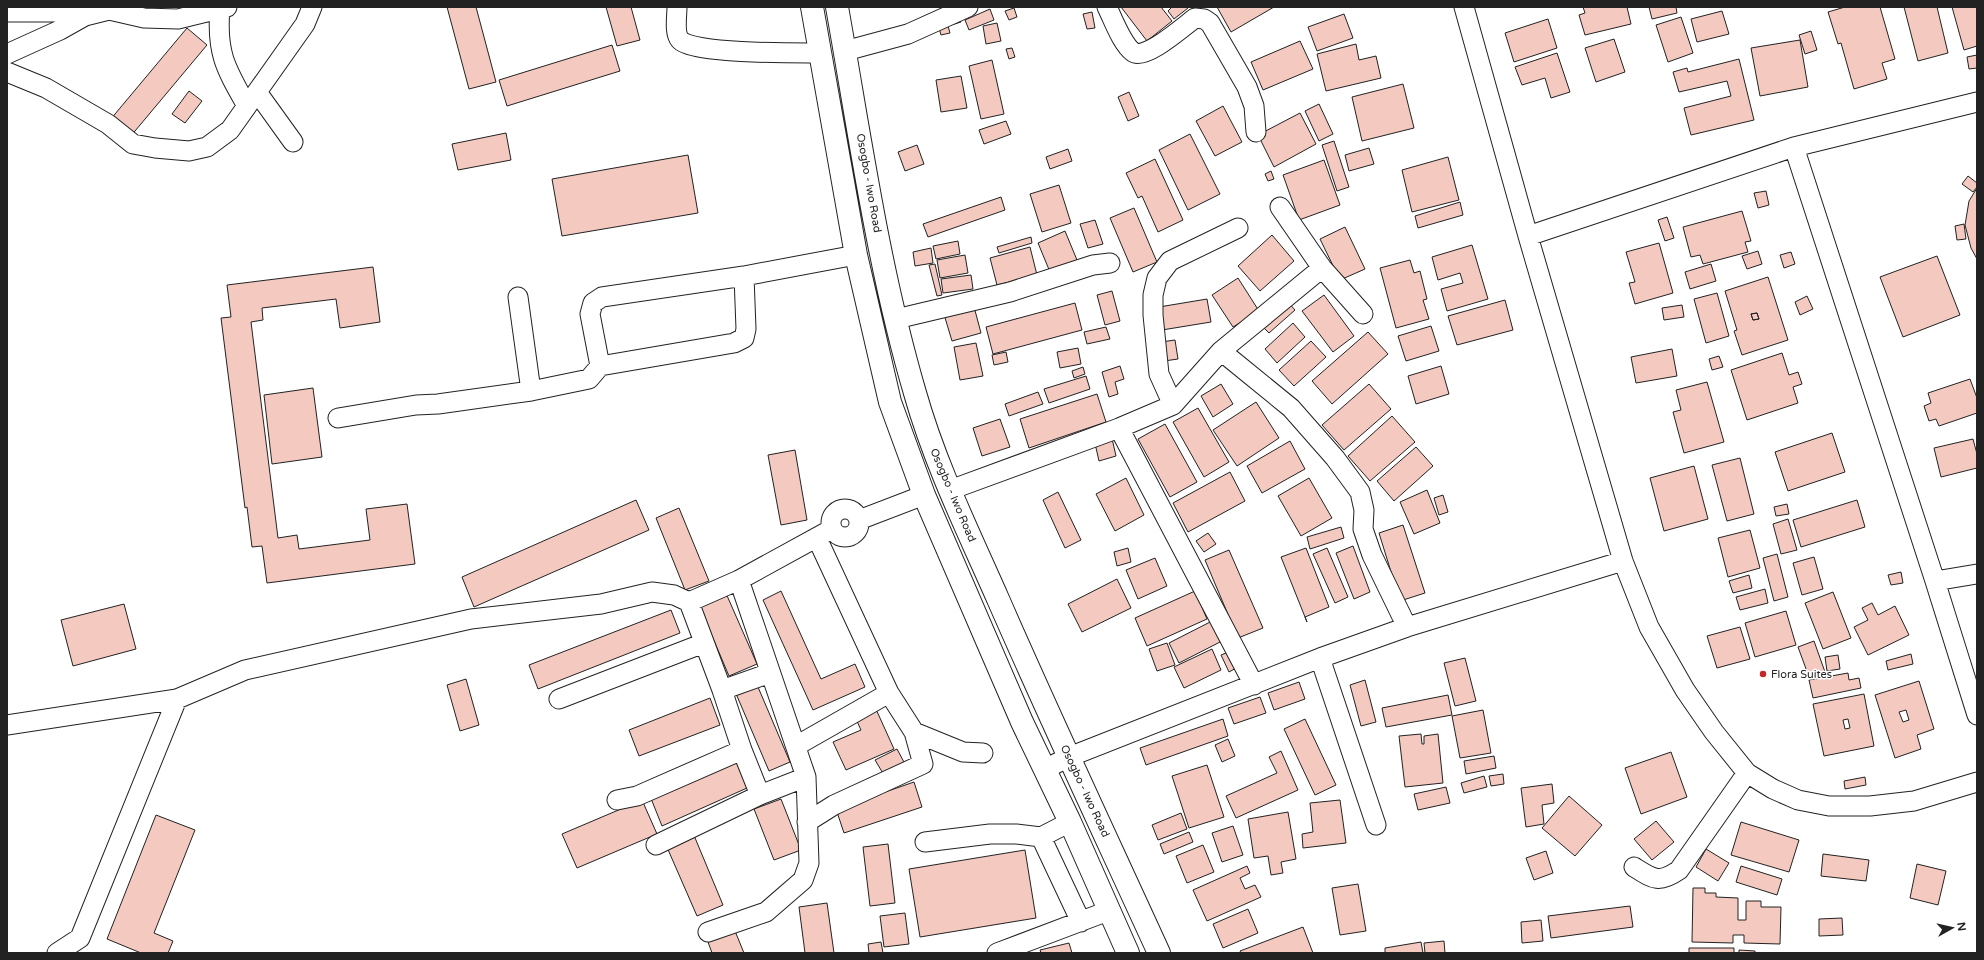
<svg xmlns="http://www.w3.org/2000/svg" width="1984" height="960" viewBox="0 0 1984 960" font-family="'Varela Round',sans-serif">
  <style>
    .building { fill: #f3c9c0; stroke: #222; fill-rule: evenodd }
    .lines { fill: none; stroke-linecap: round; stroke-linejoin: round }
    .minor-casing { stroke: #222; stroke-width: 21 }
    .major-casing { stroke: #222; stroke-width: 24 }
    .minor { stroke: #fff; stroke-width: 19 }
    .major { stroke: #fff; stroke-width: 22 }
    .poi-dot { fill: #c62828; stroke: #fff; stroke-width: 1.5 }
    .labels { text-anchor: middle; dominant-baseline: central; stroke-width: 3; stroke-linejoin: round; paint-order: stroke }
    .street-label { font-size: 11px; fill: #222; stroke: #fff }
    .poi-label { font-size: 11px; fill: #222; stroke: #fff; text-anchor: start }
  </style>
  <rect width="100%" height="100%" fill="#fff"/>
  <path class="building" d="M447 7H476L496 82 469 89Z
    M606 7H631L640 40 617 46Z
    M1121 7H1161L1172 21 1147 41Z
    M1172 7H1187L1188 8 1174 19 1168 11Z
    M1217 7H1274L1231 32Z
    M1583 7H1627L1631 24 1585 35 1579 15 1585 13Z
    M1649 7H1676L1677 13 1652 19Z
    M1845 7H1880L1895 59 1882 63 1887 79 1854 89 1841 43 1838 44 1828 12Z
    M1904 7H1937L1948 53 1918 61Z
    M1952 7H1977V46L1964 50Z
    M1014 8 1017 17 1009 20 1005 11Z
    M990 9 994 20 969 30 965 20Z
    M1722 11 1729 34 1697 42 1691 19Z
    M1092 12 1095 28 1087 29 1083 14Z
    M1344 14 1353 38 1317 51 1308 27Z
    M958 15 961 22 948 26 950 33 941 35 937 21Z
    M1681 17 1693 53 1668 62 1656 25Z
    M1548 19 1557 48 1514 62 1505 33Z
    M997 23 1001 41 986 44 983 26Z
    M187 28 207 45 130 137 110 120Z
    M1811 31 1817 50 1805 54 1799 35Z
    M1614 39 1625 72 1596 82 1585 48Z
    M1800 40 1808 87 1760 96 1751 48Z
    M1300 41 1313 69 1263 90 1251 62Z
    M1356 44 1359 60 1376 56 1381 78 1326 91 1317 54Z
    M612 45 620 71 507 106 499 80Z
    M1012 48 1015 57 1009 59 1006 49Z
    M1557 53 1570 92 1551 98 1545 78 1522 85 1515 67Z
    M1977 55V68L1969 69 1967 57Z
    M1739 59 1754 120 1691 135 1684 108 1731 96 1727 81 1679 92 1673 72 1687 68 1688 72Z
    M992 60 1004 114 981 119 969 66Z
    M961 76 967 108 941 112 936 80Z
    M1403 84 1414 128 1362 141 1352 97Z
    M189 91 202 101 185 123 172 114Z
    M1129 92 1139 116 1128 121 1118 97Z
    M1319 104 1333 134 1319 141 1305 111Z
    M1223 106 1242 142 1215 156 1196 121Z
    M1300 113 1316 144 1274 167 1258 135Z
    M1006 121 1011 134 984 144 979 130Z
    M506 133 511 160 458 170 452 144Z
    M1190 134 1220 194 1188 210 1159 150Z
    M1334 141 1349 187 1337 191 1322 145Z
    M917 145 924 164 905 171 898 152Z
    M1369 148 1374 164 1349 171 1345 155Z
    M1068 149 1072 161 1050 169 1046 157Z
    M688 155 698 213 562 236 552 179Z
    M1448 157 1459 200 1412 212 1402 170Z
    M1155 159 1183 220 1158 232 1142 196 1138 198 1126 173Z
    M1324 160 1340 205 1299 220 1283 175Z
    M1271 171 1274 179 1268 181 1265 174Z
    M1968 176 1977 183V187L1973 192 1962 184Z
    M1059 185 1071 223 1042 232 1030 194Z
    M1977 188V259L1971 248 1965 225 1969 201Z
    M1766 191 1769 205 1758 208 1754 193Z
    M1001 197 1005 210 928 237 923 224Z
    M1460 202 1463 215 1418 228 1415 216Z
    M1134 208 1157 262 1133 272 1110 218Z
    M1742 211 1751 241 1745 242 1748 252 1703 264 1700 255 1691 257 1683 227Z
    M1667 217 1674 238 1665 241 1658 220Z
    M1095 220 1103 244 1088 248 1080 224Z
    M1964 224 1966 239 1957 240 1955 226Z
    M1345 227 1365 269 1340 280 1320 239Z
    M1065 231 1077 260 1050 272 1038 243Z
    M1272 235 1294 261 1260 291 1238 266Z
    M1031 237 1032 243 999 253 997 247Z
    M958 241 960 254 936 259 933 246Z
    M1659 243 1673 293 1635 304 1629 283 1635 282 1626 252Z
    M1472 245 1488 299 1447 311 1441 289 1463 283 1460 273 1438 280 1432 257Z
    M1030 247 1037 275 997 285 990 258Z
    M931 248 933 263 915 266 913 252Z
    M1758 251 1762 264 1747 269 1742 256Z
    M1791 252 1795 264 1784 268 1780 255Z
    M965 255 968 273 940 278 937 260Z
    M1937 256 1960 315 1903 337 1880 277Z
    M1410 260 1414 273 1420 271 1427 299 1423 300 1429 319 1396 328 1380 268Z
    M935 264 942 295 937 296 929 265Z
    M1711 264 1716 281 1690 289 1685 272Z
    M373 267 380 322 340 328 336 299 262 308 263 320 251 322 278 538 297 535 299 549 370 540 366 509 407 504 415 564 267 583 262 546 252 547 247 507 245 508 221 318 231 317 227 285Z
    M971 275 973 289 943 293 941 279Z
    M1768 277 1788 340 1742 355 1734 331 1737 330 1725 291ZM1757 313 1759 319 1753 320 1751 314Z
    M1238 278 1259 311 1233 327 1212 295Z
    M1112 291 1120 321 1105 325 1097 295Z
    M1717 293 1729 336 1706 343 1694 299Z
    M1324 295 1354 336 1333 352 1302 311Z
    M1807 296 1813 309 1800 315 1795 302Z
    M1207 299 1211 322 1162 330 1159 307Z
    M1505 300 1513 330 1457 345 1448 316Z
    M1287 301 1295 310 1269 333 1260 324Z
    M973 303 981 333 952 341 943 311Z
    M1075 303 1082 330 993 354 986 327Z
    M1682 305 1684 317 1664 320 1662 308Z
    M1757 313 1759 319 1753 320 1751 314Z
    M1293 323 1305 337 1277 363 1265 349Z
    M1431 326 1439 351 1406 361 1398 336Z
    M1106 327 1110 339 1087 344 1084 332Z
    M1368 332 1388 354 1332 404 1312 381Z
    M1175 340 1178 359 1164 361 1161 342Z
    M1311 341 1326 357 1294 386 1279 370Z
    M976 343 983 376 960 380 954 347Z
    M1078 348 1081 364 1060 368 1057 352Z
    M1672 349 1677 376 1636 383 1631 357Z
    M1006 352 1008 362 994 365 992 355Z
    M1782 353 1789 375 1798 372 1802 384 1793 387 1798 403 1747 420 1731 370Z
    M1719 356 1723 367 1712 370 1709 359Z
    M1120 366 1124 379 1115 382 1118 394 1109 397 1102 372Z
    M1441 366 1449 394 1416 404 1408 376Z
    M1083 367 1085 374 1074 378 1072 371Z
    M1086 376 1090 389 1049 403 1044 389Z
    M1970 379 1977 398V413L1939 426 1936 419 1929 421 1924 406 1931 403 1928 393Z
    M1707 382 1724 442 1684 453 1673 412 1681 410 1676 390Z
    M1221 384 1233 404 1213 417 1201 396Z
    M1369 384 1391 409 1344 450 1322 425Z
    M313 388 322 457 272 464 264 395Z
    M1038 392 1043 404 1009 416 1005 404Z
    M1097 394 1106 422 1029 448 1020 419Z
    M1256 402 1279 438 1237 466 1213 430Z
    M1198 408 1229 462 1204 477 1173 422Z
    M1392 416 1415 442 1370 481 1348 456Z
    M1000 419 1010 447 982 456 973 428Z
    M1165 424 1197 482 1170 497 1138 439Z
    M1832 433 1845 472 1788 491 1775 452Z
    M1111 434 1116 456 1099 461 1094 439Z
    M1973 439 1977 454V468L1941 477 1934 448Z
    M1290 441 1305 469 1262 493 1247 466Z
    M1416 447 1433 466 1394 501 1377 481Z
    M795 450 807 520 781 525 768 455Z
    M1740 458 1754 514 1727 521 1712 465Z
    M1694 466 1708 519 1664 531 1650 478Z
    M1230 472 1245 501 1188 532 1173 503Z
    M1126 478 1144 515 1115 531 1096 494Z
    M1309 478 1332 518 1301 536 1278 496Z
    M1427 490 1440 523 1414 534 1400 502Z
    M1058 492 1081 540 1065 548 1043 500Z
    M1443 495 1448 512 1439 515 1434 498Z
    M636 500 649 530 474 607 462 577Z
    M1857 500 1865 527 1801 547 1793 520Z
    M1787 504 1789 514 1776 516 1774 507Z
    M679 508 709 581 685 590 656 518Z
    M1788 519 1797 550 1781 554 1773 524Z
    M1403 525 1425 593 1400 601 1379 533Z
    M1341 527 1344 538 1310 549 1307 537Z
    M1750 530 1760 568 1728 577 1718 538Z
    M1208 533 1216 544 1204 552 1196 541Z
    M1353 546 1370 592 1354 599 1336 553Z
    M1128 548 1131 562 1117 566 1114 552Z
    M1306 548 1329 607 1305 617 1307 622 1281 557Z
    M1327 548 1348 597 1335 603 1313 554Z
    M1229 550 1263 628 1238 638 1205 560Z
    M1777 554 1788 597 1774 601 1763 558Z
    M1814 557 1823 589 1802 595 1793 563Z
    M1155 558 1167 586 1138 599 1126 570Z
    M1901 572 1903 583 1891 585 1888 575Z
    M1749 575 1752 588 1733 593 1729 581Z
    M1117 579 1131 608 1082 632 1068 604Z
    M1765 589 1768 603 1740 610 1736 597Z
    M725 591 757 664 729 676 698 603Z
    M781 591 821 679 855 664 865 687 813 710 763 600Z
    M1195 591 1207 619 1147 646 1135 618Z
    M1833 592 1851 638 1823 649 1805 603Z
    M1872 603 1878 615 1895 606 1909 635 1868 655 1854 627 1868 620 1862 608Z
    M124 604 136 649 73 666 61 620Z
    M671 610 680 633 538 689 529 665Z
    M1786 611 1796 645 1755 657 1745 623Z
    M1212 621 1222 641 1179 663 1169 643Z
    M1740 627 1750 659 1717 668 1707 636Z
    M1814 641 1825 672 1809 677 1798 647Z
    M1167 643 1175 665 1157 671 1149 649Z
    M1212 649 1221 670 1184 688 1174 667Z
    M1231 651 1238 667 1229 672 1221 655Z
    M1911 654 1913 664 1888 670 1886 661Z
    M1838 655 1840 669 1827 671 1825 657Z
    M1465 658 1476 701 1455 706 1444 663Z
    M1848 673 1849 680 1859 678 1861 688 1813 698 1809 680Z
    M466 679 479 725 460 731 447 685Z
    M755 680 790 762 769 771 734 689Z
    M1365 680 1376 722 1361 726 1350 685Z
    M1919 681 1934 729 1917 735 1921 749 1895 758 1875 695ZM1906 710 1909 720 1903 722 1899 712Z
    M1299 682 1305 699 1274 710 1268 693Z
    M1864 694 1874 746 1824 756 1813 704ZM1848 719 1850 728 1845 729 1843 720Z
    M1448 695 1452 715 1386 727 1382 708Z
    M1260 697 1266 713 1234 724 1228 708Z
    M710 698 720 725 639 756 629 730Z
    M875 707 894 749 846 770 833 742 861 730 855 717Z
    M1483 710 1491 753 1460 758 1452 716Z
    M1223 719 1228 736 1146 765 1140 748Z
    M1305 719 1336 785 1315 795 1284 729Z
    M1421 734 1422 744H1424V736L1438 734 1443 783 1405 787 1399 736Z
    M1228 739 1235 756 1222 762 1215 745Z
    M897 749 905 764 884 775 875 760Z
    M1281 751 1298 790 1236 818 1226 796 1277 773 1269 757Z
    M1671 752 1687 797 1641 814 1625 768Z
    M1494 756 1496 768 1466 774 1464 761Z
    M735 759 747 788 662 826 650 796Z
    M1207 765 1224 817 1189 828 1172 776Z
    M1503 774 1504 784 1491 786 1489 776Z
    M1484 776 1487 787 1464 793 1461 783Z
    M1865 777 1866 785 1845 789 1844 781Z
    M914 782 922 807 844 833 836 809Z
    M1552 784 1554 803 1542 805 1544 824 1526 827 1521 788Z
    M1446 787 1450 803 1418 810 1414 794Z
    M1569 796 1602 825 1575 856 1542 828Z
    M781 799 801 850 774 860 754 809Z
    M642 800 657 834 577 868 562 834Z
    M1340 800 1346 843 1303 848 1302 834 1313 832 1310 803Z
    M1288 812 1296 859 1281 862 1283 873 1271 875 1268 856 1254 858 1248 819Z
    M1181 813 1187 829 1158 840 1152 825Z
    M156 815 195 830 154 933 173 941 168 953H141L107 939Z
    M1656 821 1674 842 1652 860 1634 839Z
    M1741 822 1799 840 1789 872 1731 855Z
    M1233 826 1243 855 1222 862 1212 833Z
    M1189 832 1193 842 1164 854 1160 844Z
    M693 833 723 905 697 916 666 845Z
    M888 844 895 903 870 906 863 847Z
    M1203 845 1214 872 1187 883 1176 856Z
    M1706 849 1729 863 1718 881 1696 867Z
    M1025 850 1036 918 920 937 909 869Z
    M1546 851 1553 873 1534 880 1526 858Z
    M1823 854 1869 860 1866 881 1821 876Z
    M1917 864 1946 871 1938 905 1910 898Z
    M1247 866 1250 873 1240 878 1245 889 1255 885 1261 897 1207 921 1193 890Z
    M1741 866 1782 879 1777 895 1736 882Z
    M1358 884 1366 931 1340 935 1332 888Z
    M1693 888H1705V893H1716V897L1738 898V920H1746V901H1761V907H1781L1780 944 1744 943V935H1733V943L1692 942Z
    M827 903 834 953H805L799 907Z
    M1630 906 1633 927 1551 938 1548 916Z
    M1248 909 1258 933 1223 948 1213 924Z
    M905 913 909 944 884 947 880 916Z
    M1842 918 1843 935 1819 936V919Z
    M1541 920 1543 941 1522 943 1521 922Z
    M1303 927 1313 953H1241L1240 951Z
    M735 931 744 953H712L708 942Z
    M1444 941 1445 953H1425L1424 943Z
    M881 942 883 953H869L868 944Z
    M1421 942 1423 953H1385V948Z
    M1069 943 1072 953H1041L1040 950Z
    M1689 948H1734V953H1689Z
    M1739 950 1755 951V953H1739Z"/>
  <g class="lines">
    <defs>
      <path id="minor" d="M677 7C677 16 674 33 680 40 692 54 798 53 820 53
        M1107 7C1113 19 1122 44 1133 52 1145 61 1184 26 1195 18L1204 19 1210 23 1247 87 1254 106 1256 132
        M1464 7 1528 236 1623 561 1649 627 1685 690 1714 732 1747 773 1773 789 1798 800 1829 806H1870L1914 801 1977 782
        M220 9C216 53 226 69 247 106
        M7 12H58L85 16 109 10 144 18 178 19 227 7
        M845 51 908 34 968 7
        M7 54 60 30 85 16
        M7 72 46 88 108 124 133 144 155 148 189 151 207 147 230 130 305 24 312 7
        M257 92 293 142
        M1794 147 1935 581 1977 715
        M1280 207 1322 268 1363 314
        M1528 236 1794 147 1977 102
        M744 276 746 329 744 338 734 343 600 366 590 314 593 303 602 297 744 276 856 255
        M518 297 531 391
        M896 319 1010 292 1093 265 1110 263
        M1221 351 1291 408 1335 458 1360 492 1364 510 1363 529 1372 555 1407 627
        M1173 405 1159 374 1153 315V295L1157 278 1170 261 1238 228
        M338 418 416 405 438 404 531 391 589 379 600 366
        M1119 428 1254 685
        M950 490 1119 428 1173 405 1221 351 1322 268
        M831 523a14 14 0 1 1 28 0a14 14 0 1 1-28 0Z
        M859 520 924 495
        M1935 581 1977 574
        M689 602 739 580 832 529
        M1320 658 1376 825
        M722 690 770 673
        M559 699 704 643
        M7 725 177 699 245 670 471 619 601 604 652 592 674 595 689 602 722 690 742 750 760 795
        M914 732 963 752 983 753
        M796 746 889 693
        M1045 769 1069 757 1320 658 1407 627 1623 561
        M617 800 637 796 742 750
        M807 822 834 805 923 764 914 732 889 693 817 538
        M1041 837 1081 922
        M925 842 990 834H1016L1041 837 1070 822
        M656 845 760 795 806 777
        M1634 867C1653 879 1659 884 1679 870L1747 773
        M708 932 766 912 803 880 809 863 806 777 739 580
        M57 953 80 938 177 699
        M997 953 1108 911"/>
      <path id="major" d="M812 7 856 255 890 402 924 495 1022 722 1070 822 1128 953
        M837 7C860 136 878 267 915 393 935 464 968 531 998 599 1050 718 1105 835 1159 953"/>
    </defs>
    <use href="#minor" class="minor-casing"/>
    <use href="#major" class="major-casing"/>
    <use href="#minor" class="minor"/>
    <use href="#major" class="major"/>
  </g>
  <circle class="poi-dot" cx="1763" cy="674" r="4"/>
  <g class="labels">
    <g class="street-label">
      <text transform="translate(869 183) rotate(80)">Osogbo - Iwo Road</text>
      <text transform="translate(953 495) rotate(67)">Osogbo - Iwo Road</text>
      <text transform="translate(1085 791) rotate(65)">Osogbo - Iwo Road</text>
    </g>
    <g class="poi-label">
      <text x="1771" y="674">Flora Suites</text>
    </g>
  </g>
  <rect width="1984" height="960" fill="none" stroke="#222222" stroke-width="16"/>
  <g transform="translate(1952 928) rotate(82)" stroke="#ffffff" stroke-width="3" paint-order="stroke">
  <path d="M0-3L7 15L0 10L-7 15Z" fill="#222222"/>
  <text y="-6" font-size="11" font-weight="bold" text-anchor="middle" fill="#222222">N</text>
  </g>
</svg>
